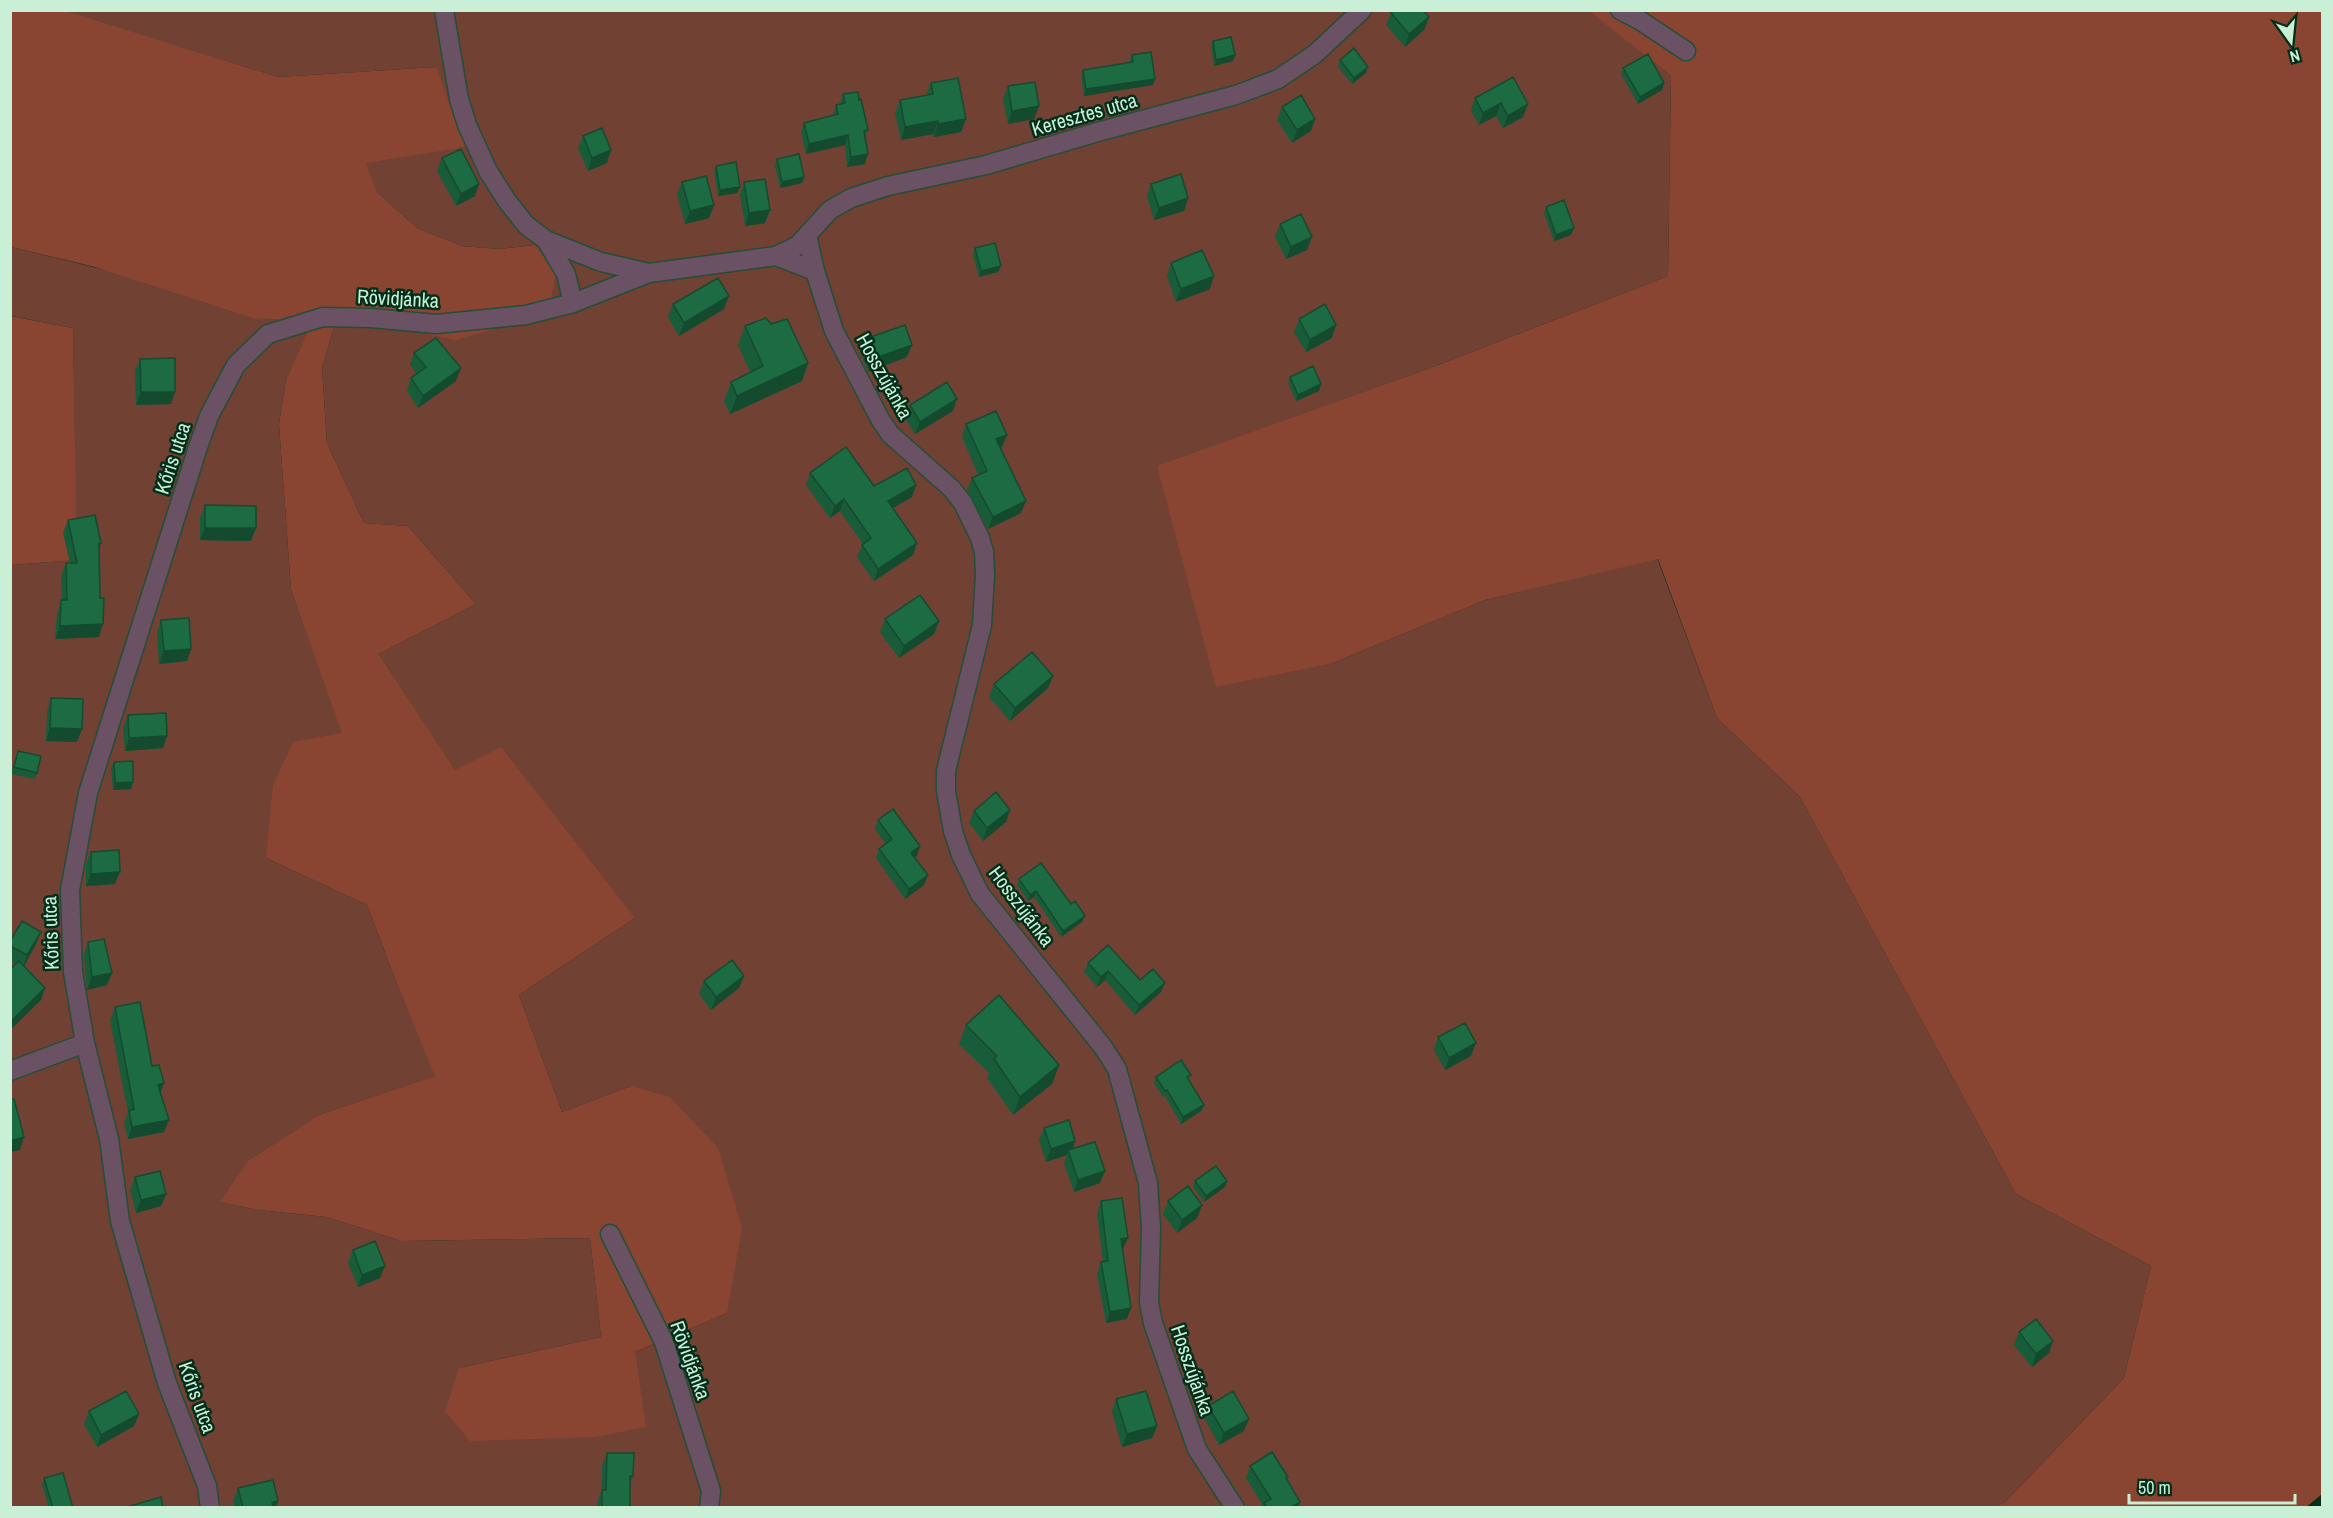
<svg xmlns="http://www.w3.org/2000/svg" width="2333" height="1518" viewBox="0 0 2333 1518" font-family="'Archivo Narrow',sans-serif">
  <style>
    .green { fill: #714133 }
    .forest { fill: #8a4532 }
    .lines { fill: none; stroke-linecap: round; stroke-linejoin: round }
    .street-casing { stroke: #234e38; stroke-width: 21 }
    .street { stroke: #6b5164; stroke-width: 18 }
    .wall { fill: #185c3a }
    .shaded-wall { fill: #144b2f }
    .building { fill: #1c6b43; stroke: #144b2f; stroke-width: 1.5 }
    .labels { text-anchor: middle; dominant-baseline: central; stroke-width: 5; stroke-linejoin: round; paint-order: stroke }
    .street-label { font-size: 20px; fill: #c9efd6; stroke: #032f1a }
  </style>
  <rect width="100%" height="100%" fill="#032f1a"/>
  <path class="green" d="M1589 10 1671 76 1668 276 1438 365 1157 467 1333 663 1485 600 1657 558 1717 718 1800 797 2016 1194 2151 1266 2124 1378 2005 1502 1996 1508H11V565L76 560 73 328 11 316V247L314 321 286 379 279 424 291 590 343 733 266 858 367 905 397 984 436 1076 321 1114 221 1202 258 1210 327 1217 401 1241 590 1238 601 1337 459 1368 635 1352 727 1313 631 1086 562 1112 519 995 635 918 455 771 379 654 476 604 408 526 364 523 327 443 322 368 337 316 535 245 500 249 462 246 417 228 377 192 365 163 436 67 278 77 62 11Z"/>
  <path class="forest" d="M62 10 278 77 436 67 466 147 366 163 377 192 417 228 462 246 500 249 535 245 556 273 548 313 456 340 337 316 322 368 327 443 364 523 408 526 476 604 379 654 455 770 501 747 635 918 519 995 562 1112 631 1086 670 1097 718 1148 742 1228 727 1313 635 1352 646 1427 595 1437 470 1441 445 1411 459 1368 601 1337 590 1238 401 1241 327 1217 258 1210 220 1202 248 1161 321 1114 435 1076 397 984 367 905 266 858 273 785 293 742 342 733 291 590 279 424 286 379 313 321 253 318 95 267 11 247V11Z
    M1589 11H2322V1494L2305 1508 1996 1507 2005 1502 2124 1378 2151 1266 2016 1194 1800 797 1717 718 1658 559 1485 600 1333 663 1216 687 1157 466 1438 365 1668 276 1671 76Z
    M10 316 73 328 77 560 11 565Z"/>
  <g class="lines">
    <defs>
      <path id="street" d="M444 10 459 99 467 125 488 171 507 201 526 225 546 240 601 262 649 273 776 256 815 271
        M1620 10 1641 21 1686 51
        M807 235 815 271 834 331 880 419 890 434 952 489 963 503 980 538 984 552 985 575 982 625 946 771V791L953 831 961 855 980 894 1103 1047 1117 1069 1148 1183 1151 1228 1149 1302 1153 1323 1197 1449 1235 1508
        M776 256 797 246 830 210 851 198 888 186 986 165 1101 131 1236 95 1278 79 1315 54 1362 10
        M573 303 649 273
        M10 1071 85 1043
        M610 1234 664 1342 711 1491 709 1508
        M210 1508 207 1486 167 1383 120 1221 109 1139 85 1043 73 972 70 890 88 793 197 450 209 416 236 365 268 334 323 317 371 318 436 324 526 315 573 303 566 274 546 240"/>
    </defs>
    <use href="#street" class="street-casing"/>
    <use href="#street" class="street"/>
  </g>
  <path class="wall" d="M1391 13 1429 17 1424 30 1405 47 1386 25Z
    M1213 41 1235 55 1233 61 1214 66 1211 47Z
    M1132 55 1153 85 1084 96 1081 76 1083 70 1129 62Z
    M1340 60 1366 73 1352 84 1338 67Z
    M1623 68 1664 83 1662 90 1638 104 1621 74Z
    M1513 77 1523 117 1503 128 1496 116 1479 125 1471 111 1475 98Z
    M931 83 966 119 961 132 934 137 933 134 901 140 895 113 900 100 926 95Z
    M1008 86 1034 119 1008 124 1003 99Z
    M843 94 859 100 868 130 865 136V164L847 167 845 145 806 154 801 132 804 123 833 116 836 105 840 104Z
    M1282 107 1315 119 1311 131 1292 143 1277 120Z
    M583 136 607 163 588 171 578 149Z
    M442 158 475 196 456 206 437 171Z
    M777 159 804 177 802 183 780 188 775 165Z
    M716 166 740 187 737 193 718 196 714 172Z
    M682 182 714 205 709 218 685 224 677 194Z
    M744 182 770 210 765 223 745 226 740 195Z
    M1151 184 1188 198 1184 211 1154 220 1147 196Z
    M1546 207 1571 235 1554 241 1544 213Z
    M1280 224 1307 250 1286 259 1275 237Z
    M975 248 1001 266 998 272 979 277 973 255Z
    M1171 263 1210 289 1176 302 1167 276Z
    M673 304 724 309 679 336 668 317Z
    M1299 319 1332 338 1306 352 1294 332Z
    M771 324 808 363 802 381 730 414 724 401 731 382 750 372 738 345 745 326Z
    M865 339 907 357 868 372 860 352Z
    M414 353 456 381 418 408 407 391 411 378 417 374 410 365Z
    M140 359 171 404 136 405 135 371Z
    M1290 377 1321 384 1319 391 1296 401 1288 383Z
    M910 405 953 411 915 434 905 418Z
    M966 424 1007 435 1002 447 1001 448 1021 513 988 529 967 490 972 478 978 475 962 437Z
    M810 473 874 486 912 497 893 508 917 543 913 555 874 581 857 557 863 544 840 511 830 518 806 485Z
    M205 505 256 528 251 541 200 540V518Z
    M68 520 101 543 99 550V637L55 639 57 613 62 600 61 576 66 563H70L63 533Z
    M885 619 939 621 934 634 899 658 880 632Z
    M161 620 191 649 187 661 159 664 157 632Z
    M1053 676 1048 688 1010 721 989 697 994 684Z
    M51 698 77 742 46 741 47 711Z
    M128 715 163 748 125 751 123 728Z
    M18 751 37 773 35 779 11 774Z
    M114 762 131 789 113 790 111 768Z
    M974 811 1006 822 983 841 969 823Z
    M878 820 917 856 914 857 924 885 905 899 876 858 879 849 886 844 875 829Z
    M91 852 115 884 86 886V864Z
    M1019 879 1082 922 1061 937 1034 897 1028 901 1017 885Z
    M10 941 36 944 24 966 45 988 41 1000 10 1030V969L16 964 10 961Z
    M88 942 112 973 107 985 87 990 84 955Z
    M1088 963 1140 980 1161 992 1135 1015 1105 980 1097 987 1084 972Z
    M744 976 739 988 711 1010 699 994 704 981Z
    M115 1007 164 1083 160 1092 164 1132 128 1139 124 1123 128 1113 110 1020Z
    M966 1025 1059 1065 1052 1084 1013 1115 987 1078 989 1073 959 1044Z
    M1438 1037 1471 1056 1445 1070 1434 1050Z
    M1156 1077 1189 1080 1204 1105 1201 1111 1181 1124 1165 1096 1163 1097 1154 1083Z
    M1044 1128 1075 1141 1073 1149 1105 1171 1100 1183 1074 1192 1064 1163 1067 1155 1046 1162 1039 1140Z
    M135 1177 166 1194 161 1206 136 1213 130 1190Z
    M1195 1181H1227L1225 1187 1204 1202 1193 1187Z
    M1101 1201 1123 1249H1122L1127 1319 1106 1323 1097 1274 1101 1262H1103L1097 1213Z
    M1168 1201 1202 1205 1197 1218 1177 1233 1163 1214Z
    M353 1250 380 1278 358 1287 348 1263Z
    M2019 1332 2049 1353 2032 1367 2014 1345Z
    M1116 1399 1157 1426 1152 1438 1122 1447 1112 1412Z
    M1208 1406 1244 1431 1219 1445 1204 1418Z
    M89 1411 134 1426 97 1447 84 1424Z
    M607 1453 633 1476 630 1485V1508H597V1503L602 1490V1466Z
    M1250 1466 1288 1477 1287 1480 1298 1508H1262L1263 1506 1246 1478Z
    M44 1478 73 1508H49L42 1484Z
    M238 1488 278 1501 276 1508H235L233 1501Z"/>
  <path class="shaded-wall" d="M1429 17 1424 30 1405 47 1409 34Z
    M1235 55 1233 61 1214 66 1216 60Z
    M1368 67 1366 73 1352 84 1354 78Z
    M1155 79 1153 85 1084 96 1086 89Z
    M1664 83 1662 90 1638 104 1640 97Z
    M1501 103 1496 116 1479 125 1483 113Z
    M1528 104 1523 117 1503 128 1508 116Z
    M1039 106 1034 119 1008 124 1012 111Z
    M966 119 961 132 934 137 938 124Z
    M1315 119 1311 131 1292 143 1297 130Z
    M938 121 933 134 901 140 905 127Z
    M848 135 845 145 806 154 809 144Z
    M611 150 607 163 588 171 592 158Z
    M868 154 865 164 847 167 851 157Z
    M804 177 802 183 780 188 782 182Z
    M479 184 475 196 456 206 461 194Z
    M740 187 737 193 718 196 720 190Z
    M1188 198 1184 211 1154 220 1159 208Z
    M714 205 709 218 685 224 690 211Z
    M770 210 765 223 745 226 749 213Z
    M1574 228 1571 235 1554 241 1556 235Z
    M1312 237 1307 250 1286 259 1291 247Z
    M1001 266 998 272 979 277 981 271Z
    M1214 276 1210 289 1176 302 1181 289Z
    M729 296 724 309 679 336 684 323Z
    M1336 325 1332 338 1306 352 1310 340Z
    M912 345 907 357 868 372 873 359Z
    M808 363 802 381 730 414 737 396Z
    M461 368 456 381 418 408 423 396Z
    M1321 384 1319 391 1296 401 1298 395Z
    M141 392H175L171 404 136 405Z
    M957 399 953 411 915 434 920 422Z
    M1007 435 1002 447 992 452 996 439Z
    M916 485 912 497 884 513 888 501Z
    M844 499 840 511 830 518 835 506Z
    M1026 501 1021 513 988 529 993 517Z
    M205 528H256L251 541 200 540Z
    M917 543 913 555 874 581 878 569Z
    M939 621 934 634 899 658 904 646Z
    M103 624 99 637 55 639 60 626Z
    M191 649 187 661 159 664 164 651Z
    M1053 676 1048 688 1010 721 1015 708Z
    M50 728 82 729 77 742 46 741Z
    M167 736 163 748 125 751 129 738Z
    M133 782 131 789 113 790 115 783Z
    M1010 810 1006 822 983 841 987 828Z
    M920 846 917 856 908 862 911 853Z
    M120 872 115 884 86 886 91 874Z
    M928 875 924 885 905 899 909 889Z
    M1036 891 1034 897 1028 901 1030 895Z
    M1085 916 1082 922 1061 937 1063 931Z
    M41 932 36 944 23 968 27 955Z
    M1108 971 1105 980 1097 987 1101 977Z
    M112 973 107 985 87 990 92 977Z
    M744 976 739 988 711 1010 716 997Z
    M1165 983 1161 992 1135 1015 1139 1005Z
    M45 988 41 1000 10 1030V1022Z
    M1476 1043 1471 1056 1445 1070 1449 1058Z
    M1059 1065 1052 1084 1013 1115 1020 1097Z
    M164 1083 159 1096 158 1085Z
    M1204 1105 1201 1111 1181 1124 1183 1117Z
    M169 1120 164 1132 128 1139 132 1127Z
    M24 1137 20 1150 10 1152V1141Z
    M1075 1141 1071 1154 1068 1150 1067 1155 1046 1162 1051 1149Z
    M1105 1171 1100 1183 1074 1192 1078 1180Z
    M1227 1181 1225 1187 1204 1202 1206 1196Z
    M166 1194 161 1206 136 1213 141 1200Z
    M1202 1205 1197 1218 1177 1233 1182 1220Z
    M1128 1238 1123 1249 1117 1250 1121 1239Z
    M385 1266 380 1278 358 1287 362 1275Z
    M1131 1308 1127 1319 1106 1323 1110 1312Z
    M2053 1341 2049 1353 2032 1367 2036 1354Z
    M139 1414 134 1426 97 1447 101 1435Z
    M1249 1419 1244 1431 1219 1445 1224 1433Z
    M1157 1426 1152 1438 1122 1447 1127 1434Z
    M278 1501 276 1508H270L272 1502Z
    M1300 1502 1298 1508H1290Z"/>
  <path class="building" d="M1394 10H1423L1429 17 1409 34 1391 13Z
    M1231 37 1235 55 1216 60 1213 41Z
    M1354 48 1368 67 1354 78 1340 60Z
    M1151 52 1155 79 1086 89 1083 70 1133 62 1132 55Z
    M1648 54 1664 83 1640 97 1623 68Z
    M1513 77 1528 104 1508 116 1501 103 1483 113 1475 98Z
    M958 78 966 119 938 124V121L905 127 900 100 933 94 931 83Z
    M1035 82 1039 106 1012 111 1008 86Z
    M858 92 859 100 861 99 868 130 864 131 868 154 851 157 848 135 809 144 804 123 838 114 836 105 845 103 843 94Z
    M1301 95 1315 119 1297 130 1282 107Z
    M602 128 611 150 592 158 583 136Z
    M461 149 479 184 461 194 442 158Z
    M799 154 804 177 782 182 777 159Z
    M736 162 740 187 720 190 716 166Z
    M1181 174 1188 198 1159 208 1151 184Z
    M706 176 714 205 690 211 682 182Z
    M765 179 770 210 749 213 744 182Z
    M1564 200 1574 228 1556 235 1546 207Z
    M1301 214 1312 237 1291 247 1280 224Z
    M995 243 1001 266 981 271 975 248Z
    M1202 250 1214 276 1181 289 1171 263Z
    M718 278 729 296 684 323 673 304Z
    M1325 304 1336 325 1310 340 1299 319Z
    M766 318 771 324 787 319 808 363 737 396 731 382 763 366 745 326Z
    M905 325 912 345 873 359 865 339Z
    M436 338 461 368 423 396 411 378 426 367 414 353Z
    M175 358V392H141L140 359Z
    M1313 366 1321 384 1298 395 1290 377Z
    M947 382 957 399 920 422 910 405Z
    M996 411 1007 435 996 439 1026 501 993 517 972 478 987 471 966 424Z
    M846 447 874 486 907 468 916 485 888 501 917 543 878 569 862 545 871 538 844 499 835 506 810 473Z
    M205 505 256 506V528H205Z
    M95 515 101 543 99 544 100 598H104L103 624 60 626 61 600H67L66 563H77L68 520Z
    M920 595 939 621 904 646 885 619Z
    M189 618 191 649 164 651 161 620Z
    M1032 652 1053 676 1015 708 994 684Z
    M51 698 83 699 82 729 50 728Z
    M166 713 167 736 129 738 128 715Z
    M18 751 41 756 37 773 14 767Z
    M133 761V782L115 783 114 762Z
    M996 792 1010 810 987 828 974 811Z
    M893 809 920 846 911 853 928 875 909 889 879 849 892 839 878 820Z
    M119 850 120 872 91 874V852Z
    M1041 863 1071 904 1075 901 1085 916 1063 931 1036 891 1030 895 1019 879Z
    M22 921 41 932 27 955 10 946V941Z
    M104 939 112 973 92 977 88 942Z
    M1108 945 1140 980 1153 969 1165 983 1139 1005 1108 971 1101 977 1088 963Z
    M732 960 744 976 716 997 704 981Z
    M19 961 45 988 10 1022V969Z
    M999 995 1059 1065 1020 1097 994 1059 997 1056 966 1025Z
    M140 1002 152 1066 159 1065 164 1083 158 1085 169 1120 132 1127 129 1111 134 1109 115 1007Z
    M1465 1023 1476 1043 1449 1058 1438 1037Z
    M1181 1060 1191 1075 1187 1077 1204 1105 1183 1117 1167 1090 1165 1091 1156 1077Z
    M14 1099 24 1137 10 1141V1100Z
    M1069 1120 1075 1141 1051 1149 1044 1128Z
    M1095 1142 1105 1171 1078 1180 1068 1150Z
    M1216 1166 1227 1181 1206 1196 1195 1181Z
    M160 1171 166 1194 141 1200 135 1177Z
    M1188 1186 1202 1205 1182 1220 1168 1201Z
    M1122 1198 1128 1238 1121 1239 1131 1308 1110 1312 1101 1262 1108 1261 1101 1201Z
    M375 1241 385 1266 362 1275 353 1250Z
    M2036 1319 2053 1341 2036 1354 2019 1332Z
    M126 1391 139 1414 101 1435 89 1411Z
    M1146 1391 1157 1426 1127 1434 1116 1399Z
    M1233 1391 1249 1419 1224 1433 1208 1406Z
    M1272 1452 1288 1477 1286 1478 1300 1502 1290 1508H1267L1264 1503 1271 1499 1250 1466Z
    M607 1453H634L633 1476H630V1508H602V1490H606Z
    M63 1473 73 1508H53L44 1478Z
    M273 1480 278 1501 272 1502 273 1508H243L238 1488Z
    M161 1497 163 1508H130V1506Z"/>
  <g class="labels">
    <g class="street-label">
      <text transform="translate(1084 114) rotate(-16)">Keresztes utca</text>
      <text transform="translate(398 298) rotate(3)">Rövidjánka</text>
      <text transform="translate(885 376) rotate(61)">Hosszújánka</text>
      <text transform="translate(172 458) rotate(-72)">Kőris utca</text>
      <text transform="translate(1022 906) rotate(53)">Hosszújánka</text>
      <text transform="translate(50 933) rotate(-92)">Kőris utca</text>
      <text transform="translate(691 1360) rotate(70)">Rövidjánka</text>
      <text transform="translate(1193 1370) rotate(71)">Hosszújánka</text>
      <text transform="translate(198 1397) rotate(70)">Kőris utca</text>
    </g>
  </g>
  <rect width="2333" height="1518" fill="none" stroke="#c9efd6" stroke-width="24"/>
  <g transform="translate(2291 42) rotate(165)" stroke="#032f1a" stroke-width="4.5" paint-order="stroke">
  <path d="M0-4.5L10 22L0 15L-10 22Z" fill="#c9efd6"/>
  <text y="-9" font-size="16" font-weight="bold" text-anchor="middle" fill="#c9efd6">N</text>
  </g>
  <path d="M2129 1494v9h166v-9" fill="none" stroke="#c9efd6" stroke-width="3"/>
  <text x="2138" y="1494" font-size="18" fill="#c9efd6" stroke="#032f1a" stroke-width="4.5" paint-order="stroke">50 m</text>
</svg>
